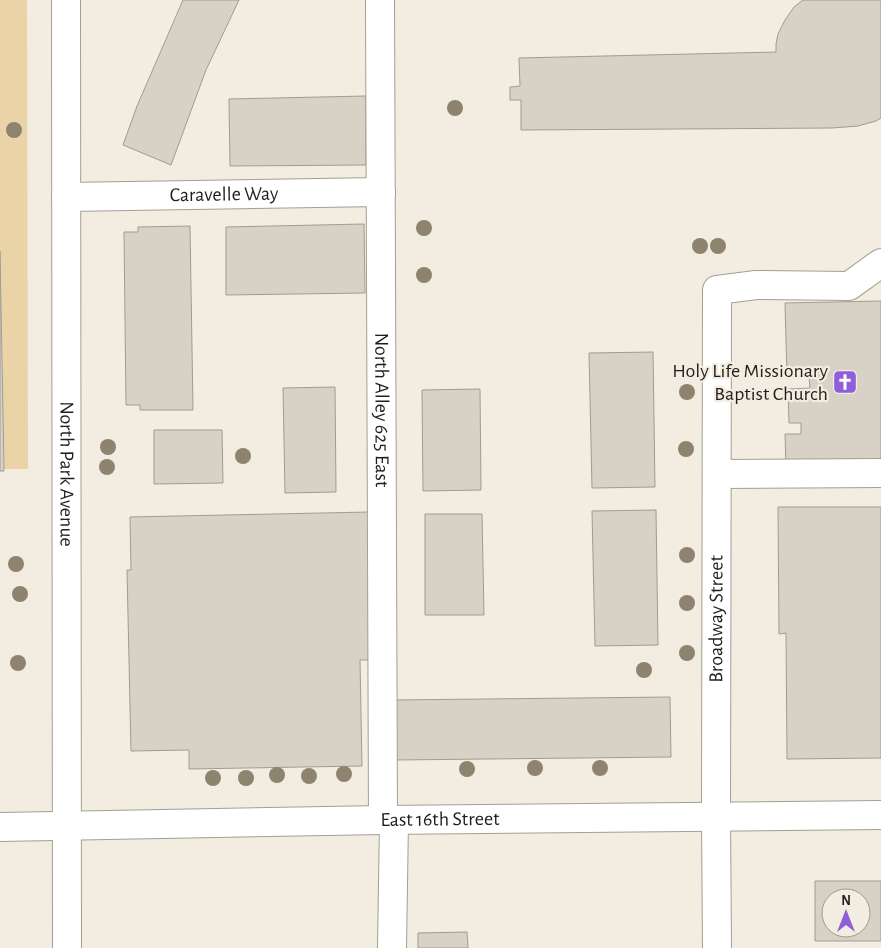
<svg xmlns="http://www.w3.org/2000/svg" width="881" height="948" viewBox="0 0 881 948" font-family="'Alegreya Sans',sans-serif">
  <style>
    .green { fill: #ead4a7 }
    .building { fill: #d7d1c6; stroke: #a19c91; fill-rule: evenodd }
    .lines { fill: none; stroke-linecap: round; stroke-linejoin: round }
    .minor-casing { stroke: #a49f94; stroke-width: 30 }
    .major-casing { stroke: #a49f94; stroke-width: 30 }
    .minor { stroke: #fff; stroke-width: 28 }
    .major { stroke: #fff; stroke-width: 28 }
    .tree { fill: #8d836e }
    .labels { text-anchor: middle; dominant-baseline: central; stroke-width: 4.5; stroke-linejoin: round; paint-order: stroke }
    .street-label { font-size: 20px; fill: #211f1b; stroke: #f2ece1 }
    .poi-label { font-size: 20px; fill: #211f1b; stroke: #f2ece1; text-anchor: end }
  </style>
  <rect width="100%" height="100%" fill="#f2ece1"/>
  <path class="green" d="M0 0H27L28 469H4L0 251Z"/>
  <path class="building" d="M183 0H239L206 70 171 165 123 145 137 106Z
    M803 0H881V118L876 121 858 126 832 128 521 130V100H510V87L520 86 519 58 776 52V44L778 34 785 20 794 7Z
    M366 96V165L230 166 229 99Z
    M364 224 365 293 226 295V227Z
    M190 226 193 410H140V405H126L124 232H138V227Z
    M0 251 4 469V471H0Z
    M881 301V466L786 468 785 434H801V423H789L788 389 810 388 809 376H787L785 303Z
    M653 352 655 487 592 488 589 353Z
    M335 387 336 492 285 493 283 388Z
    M480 389 481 490 423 491 422 390Z
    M154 430H222L223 483 154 484Z
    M778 507H881V758L787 759 786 633 779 634Z
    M656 510 658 645 595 646 592 511Z
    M369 512 372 660H360L362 766 189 769V750L131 751 127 570H131L130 517Z
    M425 514H482L484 615H425Z
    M670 697 671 757 395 760 394 700Z
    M815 881H881V941H815ZM831 898H861V928H831Z
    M467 932 468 948H418V933Z"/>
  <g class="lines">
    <defs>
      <g id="minor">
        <path id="s1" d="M66 0 67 948"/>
        <path id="s2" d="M380 0 383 820"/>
        <path id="s3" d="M66 197 381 192"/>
        <path d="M717 474 881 473"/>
        <path d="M392 948 394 820"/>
        <path id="s4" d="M717 948 716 817 717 290 756 285 849 286 881 263"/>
      </g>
      <g id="major">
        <path id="s5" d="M0 827 383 820 881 815"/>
      </g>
    </defs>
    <use href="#minor" class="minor-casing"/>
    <use href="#major" class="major-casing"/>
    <use href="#minor" class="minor"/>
    <use href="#major" class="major"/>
  </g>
  <g class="tree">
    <circle cx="455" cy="108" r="8"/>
    <circle cx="14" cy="130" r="8"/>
    <circle cx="424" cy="228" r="8"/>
    <circle cx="700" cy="246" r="8"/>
    <circle cx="718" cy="246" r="8"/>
    <circle cx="424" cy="275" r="8"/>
    <circle cx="687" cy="392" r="8"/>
    <circle cx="108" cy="447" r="8"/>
    <circle cx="686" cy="449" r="8"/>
    <circle cx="243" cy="456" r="8"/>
    <circle cx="107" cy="467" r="8"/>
    <circle cx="687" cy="555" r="8"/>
    <circle cx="16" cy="564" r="8"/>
    <circle cx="20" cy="594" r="8"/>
    <circle cx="687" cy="603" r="8"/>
    <circle cx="687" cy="653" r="8"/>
    <circle cx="18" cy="663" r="8"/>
    <circle cx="644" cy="670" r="8"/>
    <circle cx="535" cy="768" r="8"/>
    <circle cx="600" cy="768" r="8"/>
    <circle cx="467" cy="769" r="8"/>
    <circle cx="344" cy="774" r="8"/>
    <circle cx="277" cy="775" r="8"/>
    <circle cx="309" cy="776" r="8"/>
    <circle cx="213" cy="778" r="8"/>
    <circle cx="246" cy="778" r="8"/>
  </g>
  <defs>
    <symbol id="church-square" viewBox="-11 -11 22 22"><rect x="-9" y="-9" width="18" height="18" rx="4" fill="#8f5fd9" stroke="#f2ece1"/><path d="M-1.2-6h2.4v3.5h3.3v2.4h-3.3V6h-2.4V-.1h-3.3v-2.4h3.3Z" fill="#fff"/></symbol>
  </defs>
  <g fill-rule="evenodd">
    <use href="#church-square" x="831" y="368" width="28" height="28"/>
  </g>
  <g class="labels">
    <g class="street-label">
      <text stroke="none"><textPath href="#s3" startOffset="158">Caravelle Way</textPath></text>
      <text stroke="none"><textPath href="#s2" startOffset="410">North Alley 625 East</textPath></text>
      <text stroke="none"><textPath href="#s1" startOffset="474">North Park Avenue</textPath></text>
      <text stroke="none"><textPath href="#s4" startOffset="329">Broadway Street</textPath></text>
      <text stroke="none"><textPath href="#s5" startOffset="440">East 16th Street</textPath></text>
    </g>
    <g class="poi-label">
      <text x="828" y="371">Holy Life Missionary<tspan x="828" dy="23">Baptist Church</tspan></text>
    </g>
  </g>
  <g transform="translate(846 913)"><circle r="24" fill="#f2ece1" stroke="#9e9a92"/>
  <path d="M0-4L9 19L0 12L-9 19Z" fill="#8f5fd9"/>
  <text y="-8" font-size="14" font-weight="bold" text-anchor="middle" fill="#211f1b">N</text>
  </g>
</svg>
